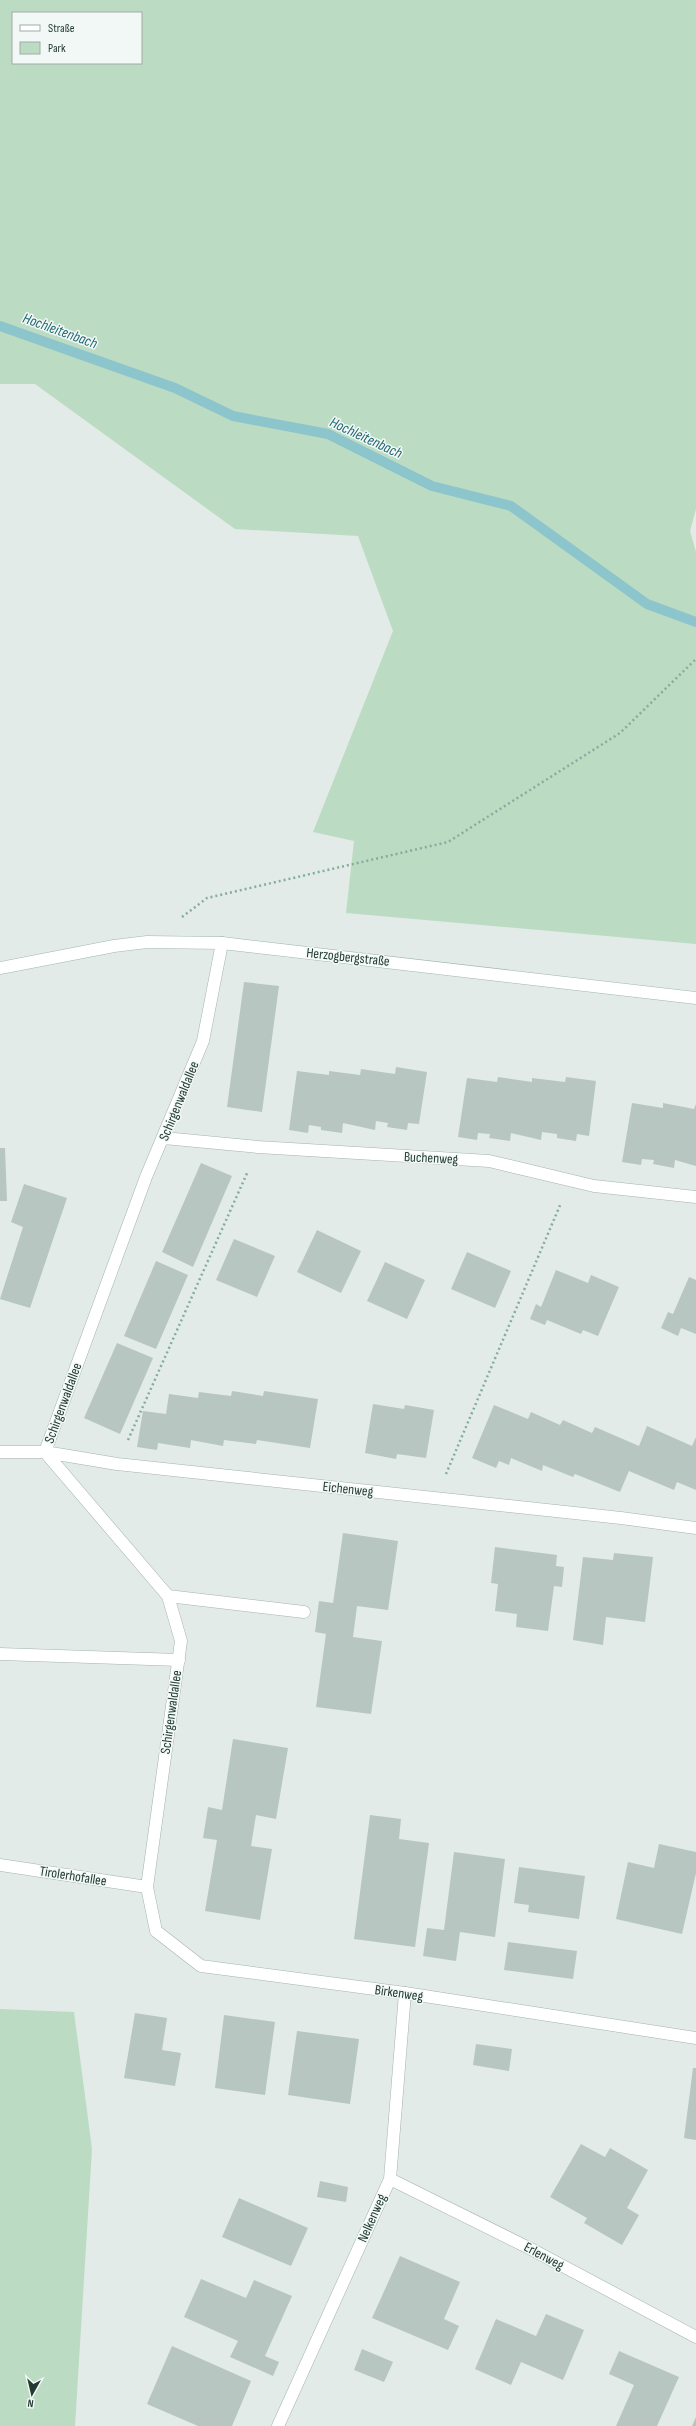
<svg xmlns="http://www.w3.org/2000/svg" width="696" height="2426" viewBox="0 0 696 2426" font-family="'Sofia Sans Condensed',sans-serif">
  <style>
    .green { fill: #bcdbc3; fill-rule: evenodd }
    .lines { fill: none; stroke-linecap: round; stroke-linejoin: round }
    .stream { stroke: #8dc5cd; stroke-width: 10 }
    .building { fill: #b7c6c0 }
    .service-casing { stroke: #a5b3ae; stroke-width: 13 }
    .pedestrian-casing { stroke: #a5b3ae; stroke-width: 13 }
    .minor-casing { stroke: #a5b3ae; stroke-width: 13 }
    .secondary-casing { stroke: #a1b6ae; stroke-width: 13 }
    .path { stroke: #84ad9f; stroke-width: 2.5; stroke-dasharray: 2 3; stroke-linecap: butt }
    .service { stroke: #fff; stroke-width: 12 }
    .pedestrian { stroke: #fff; stroke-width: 12 }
    .minor { stroke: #fff; stroke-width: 12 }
    .secondary { stroke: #fff; stroke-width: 12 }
    .labels { text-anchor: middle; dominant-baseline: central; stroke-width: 3; stroke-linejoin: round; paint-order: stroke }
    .street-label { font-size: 14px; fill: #233b34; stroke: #f2f8f5 }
    .water-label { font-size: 15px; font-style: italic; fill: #206873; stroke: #f2f8f5 }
  </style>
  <rect width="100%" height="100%" fill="#e2ebe7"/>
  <path class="green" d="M0 0H696V509L690 531 696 552V944L346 913 354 841 313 832 393 631 358 536 235 529 35 384H0ZM13 13H141V63H13Z
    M0 2009 74 2012 92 2149 75 2426H0Z"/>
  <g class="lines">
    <path class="stream" d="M0 326 175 388 233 416 328 434 432 486 511 506 647 604 696 622"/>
  </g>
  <path class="building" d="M244 982 279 986 262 1112 227 1107Z
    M396 1067 427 1072 419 1124 408 1123 407 1130 387 1127 388 1123 376 1121 375 1130 343 1123 342 1133 321 1130V1127L309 1125 308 1133 289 1130 297 1071 329 1075V1071L360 1075 361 1069 395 1074Z
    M498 1077 532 1082V1078L565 1082 566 1077 596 1081 589 1136 577 1134 576 1141 557 1138V1134L542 1132 541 1140 511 1133 510 1141 489 1138 490 1134 478 1133 477 1140 458 1137 467 1078 497 1082Z
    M632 1103 663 1108V1103L694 1109 696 1104V1166L675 1160 674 1168 653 1164 654 1160 642 1159 641 1165 622 1162Z
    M0 1148H5L7 1201H0Z
    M201 1163 232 1176 193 1267 162 1252Z
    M24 1184 67 1198 30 1308 0 1299 23 1227 11 1222Z
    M317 1230 361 1251 341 1293 297 1272Z
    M234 1239 275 1256 257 1297 216 1280Z
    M467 1252 511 1271 495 1308 451 1289Z
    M156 1261 188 1275 156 1349 124 1336Z
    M385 1262 425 1280 407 1319 367 1301Z
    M556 1270 588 1283 591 1275 619 1287 598 1336 583 1330 581 1334 547 1320 545 1325 530 1319 536 1304 541 1307Z
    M689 1277 696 1280V1334L681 1328 678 1336 661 1328 668 1312 673 1314Z
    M117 1343 153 1358 120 1434 84 1418Z
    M232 1391 263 1396 264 1391 318 1399 310 1448 257 1440 256 1444 224 1440 223 1446 191 1440 190 1448 158 1443 157 1450 137 1447 143 1411 166 1414 169 1394 198 1398 199 1392 231 1396Z
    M373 1404 404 1409 405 1405 434 1410 426 1458 397 1454 396 1459 365 1453Z
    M494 1405 528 1419 531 1412 560 1425 563 1420 592 1433 595 1427 639 1446 647 1426 692 1446 696 1437V1490L677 1482 674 1490 629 1471 620 1492 575 1474 573 1477 543 1465 542 1471 511 1458 509 1465 499 1461 496 1468 472 1458Z
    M343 1533 398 1541 388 1610 357 1606 353 1637 382 1641 371 1714 316 1707 326 1634 315 1632 319 1601 333 1603Z
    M495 1547 557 1555 556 1566 564 1567 562 1587 554 1586 548 1631 516 1627 517 1614 495 1611 498 1584 491 1583Z
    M614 1553 653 1557 645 1622 606 1617 603 1645 573 1640 583 1557 613 1560Z
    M233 1739 288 1748 276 1819 256 1815 251 1846 272 1849 260 1920 205 1911 217 1840 203 1838 208 1807 222 1810Z
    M370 1815 401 1819 399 1839 429 1843 415 1947 354 1939Z
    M659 1844 696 1852V1873L682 1934 616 1919 628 1862 654 1868Z
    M454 1852 505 1859 495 1937 460 1932 456 1961 423 1956 427 1928 444 1930Z
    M519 1867 585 1876 579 1919 528 1912 529 1905 514 1903Z
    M508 1942 577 1951 573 1979 504 1970Z
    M135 2013 167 2018 162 2050 181 2053 175 2086 124 2078Z
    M224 2015 275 2022 265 2095 215 2088Z
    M297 2031 359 2039 350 2104 288 2095Z
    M476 2044 512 2049 509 2071 473 2065Z
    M693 2068H696V2140L684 2138Z
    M581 2144 605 2157 610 2148 648 2170 627 2208 639 2215 622 2245 584 2223 587 2218 550 2197Z
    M320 2181 348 2187 346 2202 317 2197Z
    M239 2198 308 2228 291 2266 222 2237Z
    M400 2256 460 2282 444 2319 459 2326 448 2350 372 2318Z
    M201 2279 246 2298 254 2280 292 2296 265 2356 279 2362 273 2376 230 2357 238 2341 184 2317Z
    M546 2314 584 2330 563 2380 521 2362 511 2385 475 2369 496 2319 536 2336Z
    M172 2346 251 2381 232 2426H198L147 2404Z
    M362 2349 393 2362 384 2382 354 2370Z
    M619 2351 679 2377 657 2426H616L634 2385 609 2374Z
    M696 2417V2426H692Z"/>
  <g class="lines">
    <defs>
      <path id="service" d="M168 1596 304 1612
        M0 1654 179 1660"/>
      <path id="pedestrian" d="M405 1993 696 2038"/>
      <path id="minor" d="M222 943 203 1041 146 1177 45 1452 168 1596 181 1641 147 1887 156 1931 201 1966 405 1993 390 2179 278 2426
        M164 1138 258 1147 489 1161 594 1186 696 1197
        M0 1452H45L117 1464 621 1518 696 1528
        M0 1865 147 1887
        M390 2179 531 2249 696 2337"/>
      <path id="secondary" d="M0 968 114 946 147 942 222 943 696 998"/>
    </defs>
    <use href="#service" class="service-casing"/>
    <use href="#pedestrian" class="pedestrian-casing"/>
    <use href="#minor" class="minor-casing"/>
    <use href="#secondary" class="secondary-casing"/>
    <path class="path" d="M182 917 207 898 448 842 620 733 696 659
      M128 1440 248 1171
      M446 1474 561 1203"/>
    <use href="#service" class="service"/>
    <use href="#pedestrian" class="pedestrian"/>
    <use href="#minor" class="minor"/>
    <use href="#secondary" class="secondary"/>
  </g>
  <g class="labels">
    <g class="street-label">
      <text transform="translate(348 957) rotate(6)">Herzogbergstraße</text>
      <text transform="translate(179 1101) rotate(-68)">Schirgenwaldallee</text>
      <text transform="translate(431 1158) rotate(3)">Buchenweg</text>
      <text transform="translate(63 1403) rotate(-70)">Schirgenwaldallee</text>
      <text transform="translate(348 1489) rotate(6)">Eichenweg</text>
      <text transform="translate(171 1712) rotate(-82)">Schirgenwaldallee</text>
      <text transform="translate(73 1876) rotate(9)">Tirolerhofallee</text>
      <text transform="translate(399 1993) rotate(8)">Birkenweg</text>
      <text transform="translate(372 2218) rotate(-66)">Nelkenweg</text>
      <text transform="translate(544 2256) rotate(28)">Erlenweg</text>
    </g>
    <g class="water-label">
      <text transform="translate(60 331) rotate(20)">Hochleitenbach</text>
      <text transform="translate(366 438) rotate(25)">Hochleitenbach</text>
    </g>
  </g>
  <rect x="12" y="12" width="130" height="52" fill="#f2f8f5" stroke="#9faca8"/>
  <rect x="20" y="25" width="20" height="6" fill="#ffffff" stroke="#9faca8"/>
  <text x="48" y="32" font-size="12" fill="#233b34">Straße</text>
  <rect x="20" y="42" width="20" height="12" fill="#bcdbc3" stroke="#9faca8"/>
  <text x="48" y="52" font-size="12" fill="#233b34">Park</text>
  <g transform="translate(32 2394) rotate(188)" stroke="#f2f8f5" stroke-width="3" paint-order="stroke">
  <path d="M0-3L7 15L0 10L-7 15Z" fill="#233b34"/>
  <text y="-6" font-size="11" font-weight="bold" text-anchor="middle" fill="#233b34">N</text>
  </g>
</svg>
